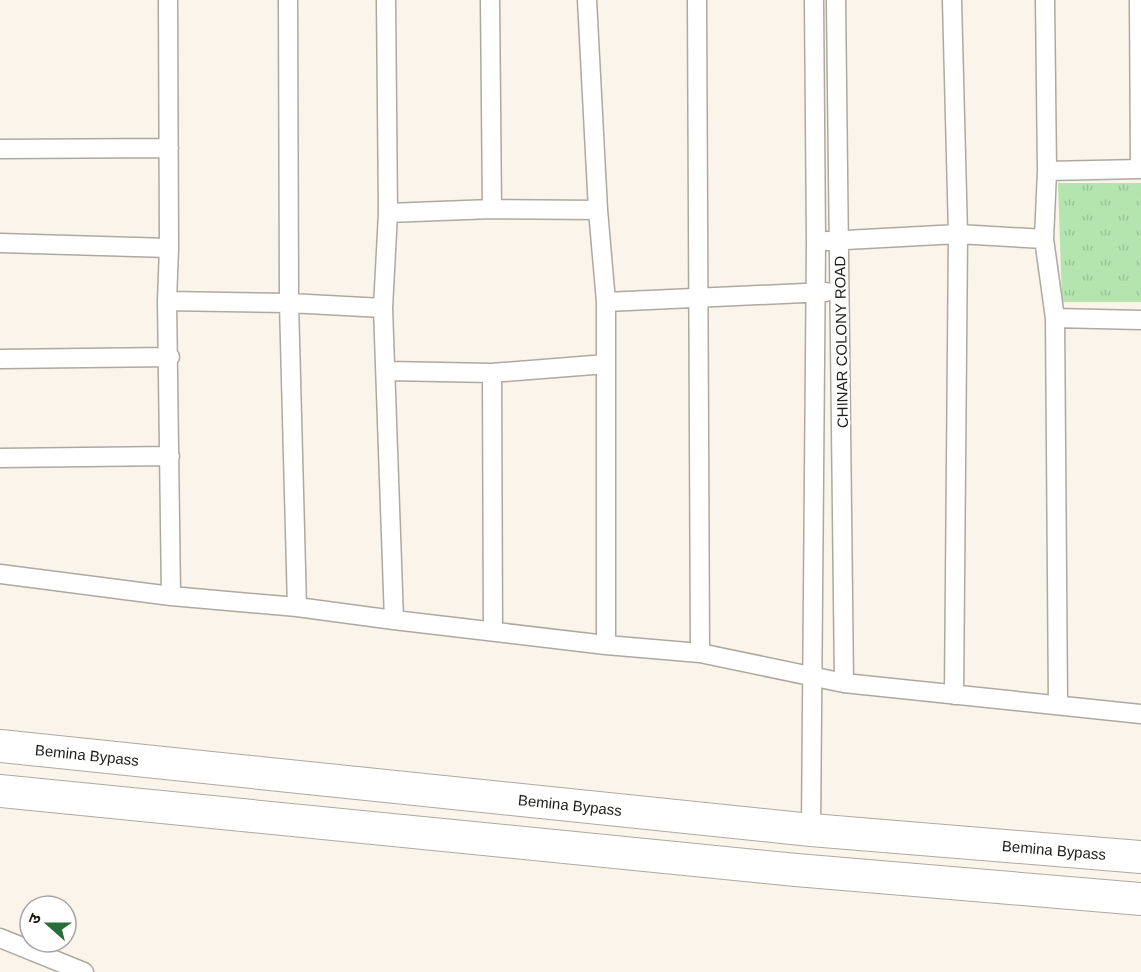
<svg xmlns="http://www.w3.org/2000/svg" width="1141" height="972" viewBox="0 0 1141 972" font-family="Arial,'Noto Sans Devanagari',sans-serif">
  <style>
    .park { fill: url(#park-tufts) }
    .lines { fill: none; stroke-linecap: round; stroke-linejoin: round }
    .minor-casing { stroke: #aea9a0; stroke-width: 21 }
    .trunk-casing { stroke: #aea9a0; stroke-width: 34 }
    .minor { stroke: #fff; stroke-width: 18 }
    .trunk { stroke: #fff; stroke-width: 32 }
    .labels { text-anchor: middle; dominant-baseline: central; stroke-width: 5; stroke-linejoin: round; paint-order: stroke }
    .street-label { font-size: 15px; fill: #1f1d19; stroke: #fff }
  </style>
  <defs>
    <pattern id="park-tufts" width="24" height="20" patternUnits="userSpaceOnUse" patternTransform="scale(1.5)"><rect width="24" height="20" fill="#b4e5af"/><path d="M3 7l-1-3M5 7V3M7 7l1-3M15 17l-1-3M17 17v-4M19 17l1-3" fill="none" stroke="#9ac496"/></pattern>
  </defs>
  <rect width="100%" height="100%" fill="#faf4ea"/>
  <path class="park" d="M1058 183H1141V302H1062Z"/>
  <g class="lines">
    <defs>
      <path id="minor" d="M168 0 169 248 167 301 171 596
        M288 0 289 303 297 607
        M386 0 388 213
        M490 0 492 209
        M587 0 598 210
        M697 0 700 653
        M836 0 844 683
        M952 0 958 234 954 695
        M1045 0 1047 171 1044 239 1055 318 1141 320
        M1139 0 1140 169
        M0 149 169 148
        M1047 171 1141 169
        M827 241 958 234 1044 239
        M0 243 169 248
        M167 301 289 303 383 308
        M606 302 826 292
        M1055 318 1058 705
        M0 359 170 357
        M387 371 492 373 606 364
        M492 373 493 631
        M0 458 170 456
        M0 574 171 596 297 607 394 620 606 645 700 653 844 683 1141 714
        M394 620 383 308 388 213 492 209 598 210 606 302V645
        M811 830 816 242 814 0
        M0 938 84 972"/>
      <path id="trunk" d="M0 746 811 830 1141 857
        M0 791 796 870 1141 899"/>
    </defs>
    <use href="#minor" class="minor-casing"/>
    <use href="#trunk" class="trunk-casing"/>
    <use href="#minor" class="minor"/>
    <use href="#trunk" class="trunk"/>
  </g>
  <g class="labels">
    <g class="street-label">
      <text transform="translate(841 342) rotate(-91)">CHINAR COLONY ROAD</text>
      <text transform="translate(87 755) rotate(6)">Bemina Bypass</text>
      <text transform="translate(570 805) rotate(6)">Bemina Bypass</text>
      <text transform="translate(1054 850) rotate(5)">Bemina Bypass</text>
    </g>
  </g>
  <g transform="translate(48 924) rotate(291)"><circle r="28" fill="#ffffff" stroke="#a5a5a3" stroke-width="1.5"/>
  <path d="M0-4.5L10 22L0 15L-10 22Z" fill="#296d38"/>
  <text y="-9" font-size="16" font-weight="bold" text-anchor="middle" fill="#1f1d19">उ</text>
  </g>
</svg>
